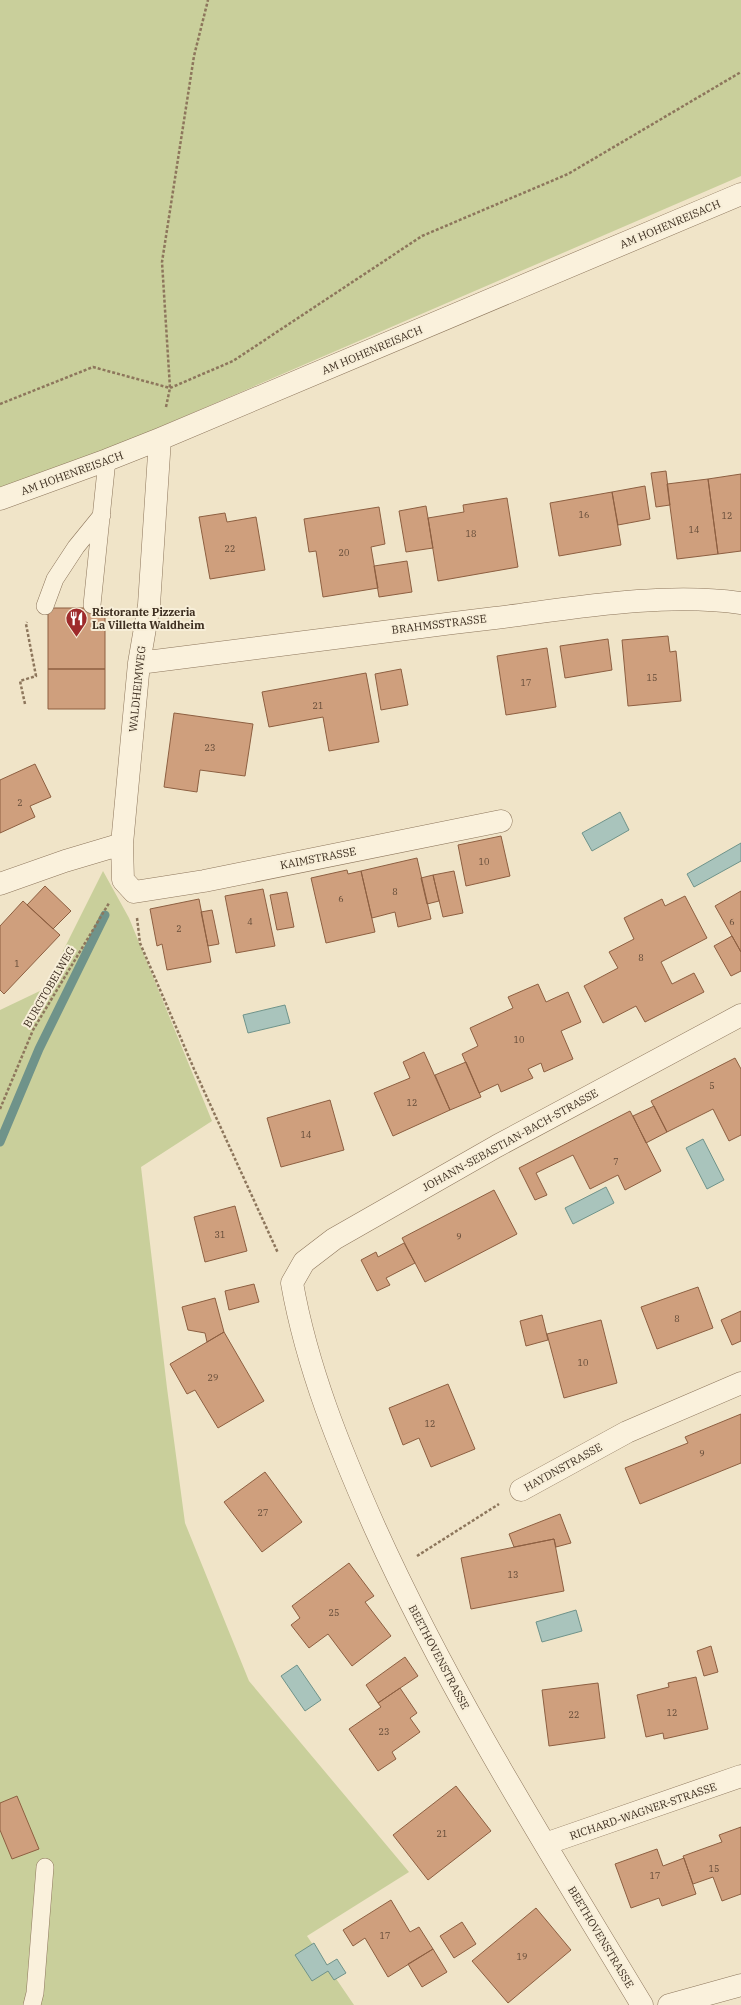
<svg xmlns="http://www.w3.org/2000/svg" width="741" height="2005" viewBox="0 0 741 2005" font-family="'IBM Plex Serif',serif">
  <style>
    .green { fill: #c9cf9b }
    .water { fill: #a9c4bc; stroke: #6f938a }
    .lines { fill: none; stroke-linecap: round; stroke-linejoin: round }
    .stream { stroke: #6f938a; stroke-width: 9 }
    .building { fill: #cf9f7d; stroke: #8d5f41 }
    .service-casing { stroke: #8d765c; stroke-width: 18 }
    .minor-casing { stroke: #8d765c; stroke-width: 23 }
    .path { stroke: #8d765c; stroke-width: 2.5; stroke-dasharray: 3 2; stroke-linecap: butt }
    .service { stroke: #faf1dc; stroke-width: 17 }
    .minor { stroke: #faf1dc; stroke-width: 22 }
    .labels { text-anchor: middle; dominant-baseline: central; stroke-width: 4; stroke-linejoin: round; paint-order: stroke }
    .number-label { font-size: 9px; fill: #624a37 }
    .street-label { font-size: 11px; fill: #3d2e20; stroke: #f7eed8 }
    .poi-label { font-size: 11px; font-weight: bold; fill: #3d2e20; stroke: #f7eed8; text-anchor: start }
  </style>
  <rect width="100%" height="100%" fill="#f0e4c8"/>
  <path class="green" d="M0 0H741V176L0 496Z
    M103 871 129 918 212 1121 141 1167 167 1388 185 1523 249 1681 409 1872 307 1936 354 2005H0V1010L44 989Z"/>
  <path class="water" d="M620 812 629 830 592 851 582 833Z
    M741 843V861L694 887 687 874Z
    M285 1005 290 1023 248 1033 243 1015Z
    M703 1139 724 1180 707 1189 686 1148Z
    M606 1187 614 1203 573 1224 565 1208Z
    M576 1610 582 1631 542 1642 536 1622Z
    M297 1665 321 1700 305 1711 281 1676Z
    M314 1943 327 1965 337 1959 346 1973 334 1980 328 1971 312 1981 295 1955Z"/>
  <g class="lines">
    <path class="stream" d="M0 1142 39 1049 105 915"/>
  </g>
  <path class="building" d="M666 471 670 505 656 507 651 473Z
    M741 474V551L718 554 708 479Z
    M708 479 718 554 677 559 667 484Z
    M645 486 650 519 618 525 612 492Z
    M612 492 621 545 559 556 550 503Z
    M507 498 518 567 438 581 428 518 464 512 463 505Z
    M426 506 433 548 406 552 399 511Z
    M379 507 385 544 371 547 378 588 323 597 316 551 309 552 304 519Z
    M225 513 227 522 256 517 265 570 210 579 199 517Z
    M407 561 412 592 379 597 374 566Z
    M48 608H105V669H48Z
    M668 636 670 652 676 651 681 701 628 706 622 640Z
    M608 639 612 670 565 678 560 646Z
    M547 648 556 707 506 715 497 656Z
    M48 669H105V709H48Z
    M401 669 408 705 381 710 375 674Z
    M366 673 379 742 329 751 323 717 269 727 262 692Z
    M174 713 253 724 245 776 200 770 197 792 164 787Z
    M35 764 51 797 30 806 35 817 0 833V780Z
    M501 836 510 876 466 886 458 845Z
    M417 858 431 919 398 927 395 912 372 918 361 871Z
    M347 870 348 874 361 871 375 932 326 943 311 878Z
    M454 871 463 913 443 917 433 875Z
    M433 875 439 901 427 904 421 878Z
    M45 886 71 911 53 929 27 905Z
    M263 889 275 946 236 953 225 896Z
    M741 891V952L715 906Z
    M287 892 294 927 277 930 270 895Z
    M685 896 707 938 661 962 672 984 694 973 704 992 645 1022 636 1006 603 1023 584 986 618 968 609 952 634 939 624 918 662 899 665 906Z
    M199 899 211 962 167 970 162 944 157 946 150 909Z
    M23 901 60 935 4 994 0 990V926Z
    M212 910 219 944 208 946 201 912Z
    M732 936 741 952V971L731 976 714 946Z
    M538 984 546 1002 568 992 581 1022 561 1031 573 1059 544 1072 541 1063 528 1069 533 1078 501 1092 498 1084 479 1093 462 1054 478 1046 470 1028 513 1008 508 997Z
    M424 1052 450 1110 393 1136 374 1093 410 1078 403 1062Z
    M735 1058 741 1069V1135L729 1141 713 1109 667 1132 651 1101Z
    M466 1062 481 1097 450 1110 435 1075Z
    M330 1100 344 1150 281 1167 267 1118Z
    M654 1106 667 1132 646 1143 633 1116Z
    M630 1111 661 1171 625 1190 618 1175 590 1189 573 1155 536 1173 547 1195 535 1200 519 1168Z
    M494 1190 517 1234 425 1282 402 1238Z
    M235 1206 247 1251 205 1262 194 1217Z
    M404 1243 415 1263 386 1278 390 1285 377 1291 361 1260 376 1252 378 1257Z
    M254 1284 259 1302 229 1310 225 1291Z
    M698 1287 713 1328 657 1349 641 1307Z
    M215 1298 224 1332 207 1342 205 1333 188 1330 182 1307Z
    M741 1311V1341L732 1345 721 1320Z
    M542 1315 548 1340 526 1346 520 1321Z
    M601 1320 617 1383 564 1398 547 1334Z
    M224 1332 264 1401 218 1428 195 1390 187 1394 170 1364Z
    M448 1384 475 1449 431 1467 419 1438 403 1445 389 1408Z
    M741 1414V1463L640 1504 625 1468 688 1443 685 1437Z
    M265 1472 302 1522 262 1552 224 1502Z
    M560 1514 571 1543 556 1547 554 1539 514 1547 509 1534Z
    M554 1539 564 1591 471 1609 461 1558Z
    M349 1563 374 1596 365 1602 391 1636 352 1666 328 1634 309 1648 291 1625 300 1618 292 1606Z
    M711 1646 718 1672 704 1676 697 1651Z
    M405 1657 418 1676 378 1703 366 1685Z
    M696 1677 708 1729 664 1739 663 1733 646 1737 637 1695 669 1687 668 1683Z
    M598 1683 605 1738 549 1746 542 1690Z
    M400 1688 417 1713 410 1718 420 1732 392 1752 396 1759 378 1771 349 1729 381 1707 378 1703Z
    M456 1786 491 1831 428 1880 393 1835Z
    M17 1796 39 1849 12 1859 0 1830V1803Z
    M741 1827V1894L722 1901 713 1877 693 1884 683 1856 722 1842 719 1835Z
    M657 1849 663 1866 684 1858 696 1894 662 1906 659 1898 631 1908 615 1864Z
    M391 1900 410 1932 419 1927 433 1949 388 1977 365 1938 353 1946 343 1930Z
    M536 1908 571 1950 508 2003 472 1961Z
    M462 1922 476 1944 454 1958 440 1936Z
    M433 1949 447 1972 422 1987 408 1964Z"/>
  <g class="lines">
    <defs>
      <path id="service" d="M92 605 107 460
        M45 606 55 579 76 547 102 515
        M32 2005 35 1993 45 1867"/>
      <path id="minor" d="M160 439 149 605 139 663 122 844 123 880 134 892 204 881 501 821
        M0 499 107 460 160 439 741 194
        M139 663C257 647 376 632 495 618 574 608 663 592 741 603
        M0 884 65 861 122 844
        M521 1490 627 1432 741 1383
        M545 1844 741 1776
        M642 2005C548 1849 450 1694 375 1528 340 1449 307 1368 292 1283L304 1262 334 1239 497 1146 741 1015
        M669 2005 741 1985"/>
    </defs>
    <use href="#service" class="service-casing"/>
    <use href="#minor" class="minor-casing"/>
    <path class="path" d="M0 404 93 367 170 388 233 361 422 236 568 174 741 72
      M166 407 170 388 162 262 194 56 208 0
      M25 704 20 681 36 676 26 624 27 622
      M137 918 140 943 194 1069 278 1253
      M0 1109 33 1030 109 903
      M417 1556 499 1504"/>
    <use href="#service" class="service"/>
    <use href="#minor" class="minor"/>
  </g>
  <defs>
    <symbol id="restaurant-pin" viewBox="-11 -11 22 30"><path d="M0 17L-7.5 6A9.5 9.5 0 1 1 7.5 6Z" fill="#9e2a2b" stroke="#f7eed8"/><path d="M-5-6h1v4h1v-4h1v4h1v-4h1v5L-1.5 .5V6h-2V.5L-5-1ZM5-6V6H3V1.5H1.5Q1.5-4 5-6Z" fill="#fff"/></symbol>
  </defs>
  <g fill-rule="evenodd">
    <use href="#restaurant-pin" x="64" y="606" width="25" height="34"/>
  </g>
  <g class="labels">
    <g class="number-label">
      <text x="584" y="514">16</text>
      <text x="727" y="515">12</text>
      <text x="694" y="529">14</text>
      <text x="471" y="533">18</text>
      <text x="230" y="548">22</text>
      <text x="344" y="552">20</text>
      <text x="652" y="677">15</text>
      <text x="526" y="682">17</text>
      <text x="318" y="705">21</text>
      <text x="210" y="747">23</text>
      <text x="20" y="802">2</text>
      <text x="484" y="861">10</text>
      <text x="395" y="891">8</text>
      <text x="341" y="898">6</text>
      <text x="250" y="921">4</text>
      <text x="732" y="921">6</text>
      <text x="179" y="928">2</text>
      <text x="641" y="957">8</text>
      <text x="17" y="963">1</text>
      <text x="519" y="1039">10</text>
      <text x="712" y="1085">5</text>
      <text x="412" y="1102">12</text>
      <text x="306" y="1134">14</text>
      <text x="616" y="1161">7</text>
      <text x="220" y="1234">31</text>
      <text x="459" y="1236">9</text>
      <text x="677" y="1318">8</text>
      <text x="583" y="1362">10</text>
      <text x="213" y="1377">29</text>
      <text x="430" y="1423">12</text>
      <text x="702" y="1453">9</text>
      <text x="263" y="1512">27</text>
      <text x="513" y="1574">13</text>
      <text x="334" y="1612">25</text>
      <text x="672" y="1712">12</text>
      <text x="574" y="1714">22</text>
      <text x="384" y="1731">23</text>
      <text x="442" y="1833">21</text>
      <text x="714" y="1868">15</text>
      <text x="655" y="1875">17</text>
      <text x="385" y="1935">17</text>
      <text x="522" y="1956">19</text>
    </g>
    <g class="street-label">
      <text transform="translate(670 224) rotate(-23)">AM HOHENREISACH</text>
      <text transform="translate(372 350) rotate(-23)">AM HOHENREISACH</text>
      <text transform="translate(72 473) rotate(-20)">AM HOHENREISACH</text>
      <text transform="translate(439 624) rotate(-7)">BRAHMSSTRASSE</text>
      <text transform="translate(137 689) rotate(-84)">WALDHEIMWEG</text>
      <text transform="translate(318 858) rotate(-11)">KAIMSTRASSE</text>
      <text transform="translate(49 987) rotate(-60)">BURGTOBELWEG</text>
      <text transform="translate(510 1140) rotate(-29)">JOHANN-SEBASTIAN-BACH-STRASSE</text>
      <text transform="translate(563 1467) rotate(-29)">HAYDNSTRASSE</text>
      <text transform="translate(439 1657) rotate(62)">BEETHOVENSTRASSE</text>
      <text transform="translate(643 1811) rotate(-19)">RICHARD-WAGNER-STRASSE</text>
      <text transform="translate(601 1937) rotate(59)">BEETHOVENSTRASSE</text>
    </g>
    <g class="poi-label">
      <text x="92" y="612">Ristorante Pizzeria<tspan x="92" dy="13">La Villetta Waldheim</tspan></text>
    </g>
  </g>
</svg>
